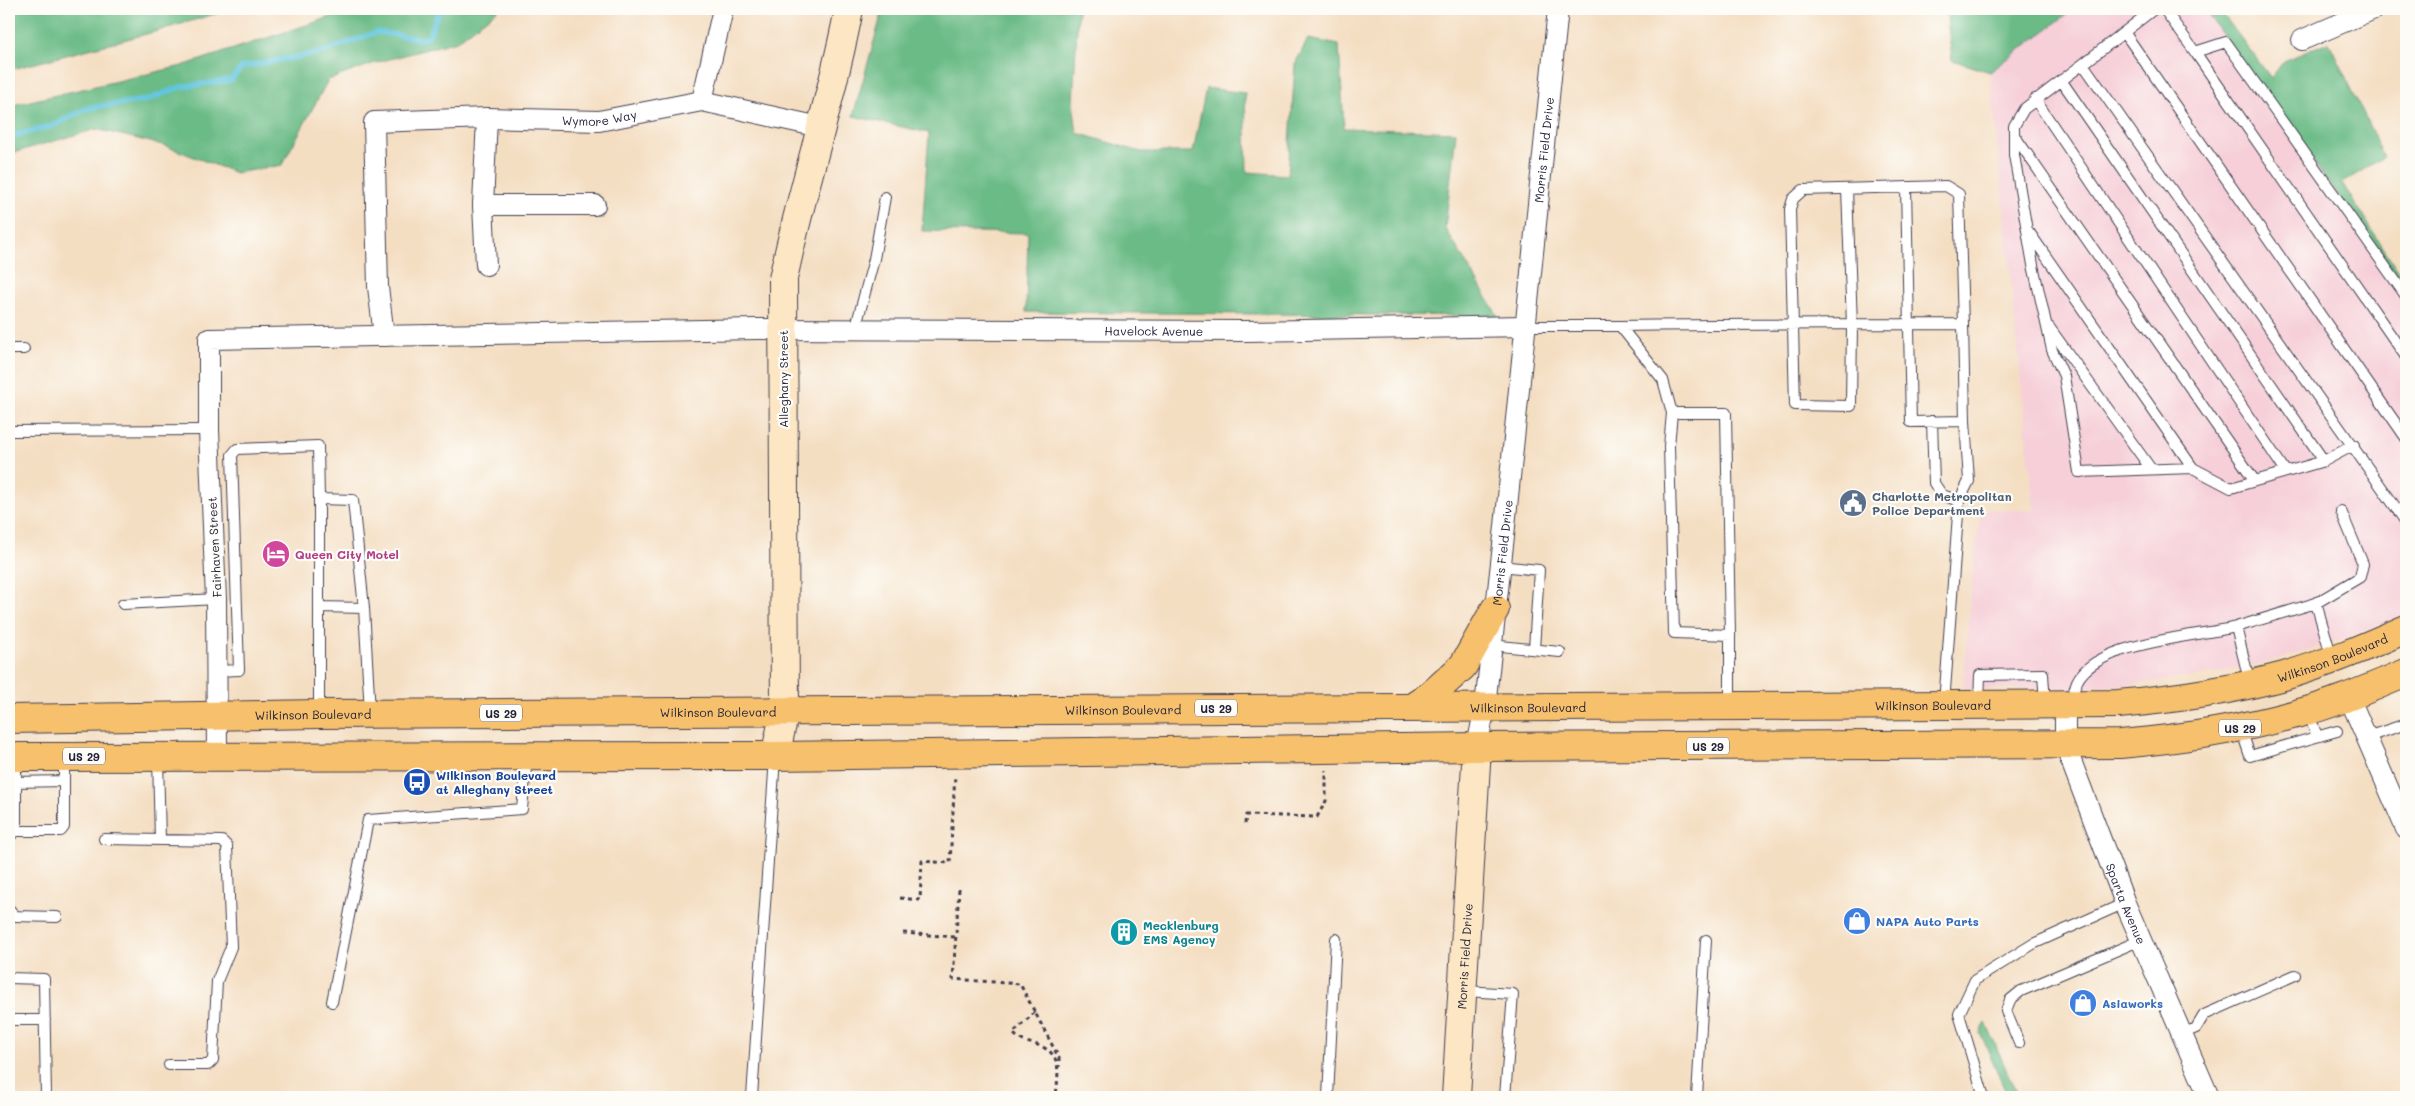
<svg xmlns="http://www.w3.org/2000/svg" width="2415" height="1106" viewBox="0 0 2415 1106" font-family="Mali,sans-serif">
  <style>
    .built { fill: #f6cfd8 }
    .forest { fill: #6bbb86; stroke: #466e60 }
    .lines { fill: none; stroke-linecap: round; stroke-linejoin: round }
    .stream { stroke: #60c5de; stroke-width: 5.5 }
    .lane-casing { stroke: #423e4f; stroke-width: 12 }
    .street-casing { stroke: #423e4f; stroke-width: 22 }
    .secondary-casing { stroke: #423e4f; stroke-width: 30 }
    .primary-casing { stroke: #423e4f; stroke-width: 30 }
    .path { stroke: #423e4f; stroke-width: 3; stroke-dasharray: 4 4; stroke-linecap: butt }
    .lane { stroke: #fff; stroke-width: 10 }
    .street { stroke: #fff; stroke-width: 20 }
    .secondary { stroke: #fce6c4; stroke-width: 28 }
    .primary { stroke: #f7c06c; stroke-width: 28 }
    .labels { text-anchor: middle; dominant-baseline: central; stroke-width: 4.5; stroke-linejoin: round; paint-order: stroke }
    .shield { fill: #fdfcf7; stroke: #646373; stroke-width: 1 }
    .shield-label { font-size: 11px; font-weight: bold; fill: #22223b }
    .street-label { font-size: 12px; fill: #22223b; stroke: #fdfcf7 }
    .service-label { font-size: 12px; font-weight: bold; fill: #4e5e75; stroke: #fdfcf7; text-anchor: start }
    .hotel-label { font-size: 12px; font-weight: bold; fill: #b23c85; stroke: #fdfcf7; text-anchor: start }
    .transit-label { font-size: 12px; font-weight: bold; fill: #164399; stroke: #fdfcf7; text-anchor: start }
    .shop-label { font-size: 12px; font-weight: bold; fill: #366cbe; stroke: #fdfcf7; text-anchor: start }
    .culture-label { font-size: 12px; font-weight: bold; fill: #0d838f; stroke: #fdfcf7; text-anchor: start }
  </style>
  <rect width="100%" height="100%" fill="#fdfcf7"/>
  <filter id="ink" filterUnits="userSpaceOnUse"><feTurbulence type="fractalNoise" baseFrequency=".02" numOctaves="2"/><feDisplacementMap in="SourceGraphic" scale="10" xChannelSelector="R" yChannelSelector="G"/><feConvolveMatrix kernelMatrix="1 2 1 2 8 2 1 2 1" color-interpolation-filters="sRGB"/></filter>
  <filter id="wash" filterUnits="userSpaceOnUse"><feTurbulence type="fractalNoise" baseFrequency=".0096" numOctaves="4" result="noise"/><feDisplacementMap in="SourceGraphic" scale="20" xChannelSelector="R" yChannelSelector="G"/><feGaussianBlur stdDeviation="1.12" result="paint"/><feColorMatrix in="noise" values="0 0 0 0 0 0 0 0 0 0 0 0 0 0 0 0 0 1.4 0 .05"/><feComposite in="paint" operator="in"/></filter>
  <g filter="url(#wash)">
    <rect width="100%" height="100%" fill="#f4dec2"/>
    <path class="built" d="M2074 9H2204L2406 291V615L2340 640 2271 661 2200 676 2130 685 2066 689H1963L1971 590 1981 510H2034L1990 72Z"/>
    <path class="forest" d="M9 9H232L154 32 9 70Z
      M347 9H499L457 41 375 63 328 80 282 165 236 173 163 145 96 129 9 154V106L182 66 334 16Z
      M883 9H1078L1073 102 1077 133 1141 152H1193L1206 88 1245 93 1247 172 1288 175 1295 64 1308 39 1339 45 1344 128 1456 132 1445 228 1498 316 1026 312 1028 233 922 231 929 133 853 116Z
      M1946 9H2074L1990 72 1952 60Z
      M2204 9H2219L2271 78 2284 61 2329 42 2384 157 2342 183 2406 283V291Z
      M1986 1023 2018 1097H2008L1980 1033Z"/>
    <g class="lines">
      <path class="stream" d="M9 137 52 126 88 108 147 100 180 87 231 80 242 67 324 52 377 32 423 39 429 35 440 9"/>
    </g>
  </g>
  <g filter="url(#ink)">
    <g class="lines">
      <defs>
        <path id="lane" d="M2154 9 2083 64 2406 522
          M2164 9 2195 52 2226 42 2406 296
          M2124 32 2406 438
          M2195 52 2406 357
          M2083 64 2024 109 2014 126V155L2033 265 2052 350 2064 376 2079 472 2193 468 2231 488 2324 461 2354 445
          M2061 80 2324 461
          M2035 99 2286 472
          M2014 135 2255 481
          M1906 187 1911 422 1965 421 1963 324
          M2029 232 2193 468
          M1525 326H1620L1663 380 1672 413H1726L1730 635 1674 633 1669 446 1672 413
          M1620 326C1734 324 1848 324 1963 324L1959 194 1946 186 1803 190 1793 199 1790 209 1795 405 1851 406 1852 325 1847 189
          M2049 327 2151 469
          M855 330 874 259 885 197
          M9 349H24
          M1932 421 1934 483 1942 495 1959 501 1969 481 1965 421
          M9 431 209 430
          M319 499V713
          M1500 566 1539 570 1534 649
          M2316 603 2332 658
          M123 604 216 599
          M320 607 364 608
          M2236 627 2316 603 2360 577 2363 564 2341 511
          M1730 635V705
          M1491 645 1560 652
          M217 671 239 670 232 455 237 449 318 446 319 499 353 500 364 608 370 713
          M1979 703 1980 675 2043 674 2045 703
          M2075 703C2075 698 2073 692 2075 687 2087 642 2196 637 2236 627L2250 684
          M1944 704 1959 501
          M2308 712 2317 736
          M2241 729 2250 756 2337 731
          M2367 737 2406 724
          M158 758 160 840
          M16 782 64 781
          M16 831H61L64 827V758
          M9 837 16 831V758
          M104 839 222 841 227 846 231 947 217 981 213 1060 208 1065H169
          M9 909 15 916 57 917
          M9 978 44 979 46 1097
          M1465 991 1513 994 1505 1097
          M332 1002 368 820 522 809 527 757
          M9 1020H45
          M2182 1034 2196 1028 2204 1015 2295 975
          M2019 1043 2006 1011 2010 1000 2021 991 2141 940
          M752 1097 775 757
          M1328 1097 1336 939
          M1697 1097 1706 940
          M1984 1097 1959 1014 1975 980 2033 944 2125 903"/>
        <g id="street">
          <path d="M2302 40 2374 9"/>
          <path d="M702 101 723 9"/>
          <path d="M483 205H595"/>
          <path d="M486 265 483 205 487 118"/>
          <path id="s1" d="M384 336 378 287 374 122 487 118 599 121 702 101 820 127"/>
          <path d="M2349 697 2406 829"/>
          <path id="s2" d="M2065 704V745L2125 903 2209 1097"/>
          <path id="s3" d="M1477 747 1485 706 1504 536 1558 9"/>
          <path id="s4" d="M217 755 216 599 209 430V339L757 329 1245 331 1525 326"/>
        </g>
        <g id="secondary">
          <path d="M775 756 785 711 783 279C802 188 832 100 849 9"/>
          <path id="s5" d="M1456 1097 1477 747"/>
        </g>
        <g id="primary">
          <path d="M1413 707 1432 694 1463 666 1495 609"/>
          <path id="s6" d="M9 719 319 714 2118 704C2174 699 2229 691 2284 676 2326 664 2367 646 2406 629"/>
          <path d="M9 757 775 756 1477 747 2120 744C2180 739 2238 730 2296 714 2334 704 2370 688 2406 673"/>
        </g>
      </defs>
      <use href="#lane" class="lane-casing"/>
      <use href="#street" class="street-casing"/>
      <use href="#secondary" class="secondary-casing"/>
      <use href="#primary" class="primary-casing"/>
      <path class="path" d="M1245 824 1246 815 1317 817 1326 801V770
        M959 889 953 979 1020 984 1059 1058V1067
        M900 898 920 900 922 861 950 863 955 775
        M903 933 955 937
        M1035 1012 1013 1033C1019 1040 1025 1042 1034 1044 1064 1052 1058 1072 1056 1097"/>
      <use href="#lane" class="lane"/>
      <use href="#street" class="street"/>
      <use href="#secondary" class="secondary"/>
      <use href="#primary" class="primary"/>
    </g>
  </g>
  <defs>
    <symbol id="civic-disc" viewBox="-11 -11 22 22"><circle r="9.5" fill="#5c6f8a" stroke="#fdfcf7"/><path d="M-.6-6.5H3V-4.5H.6V-3L4-1V1h2V6H-6V1h2V-1L-.6-3ZM-1.2 2.5V6h2.4V2.5Z" fill="#fff"/></symbol>
    <symbol id="hotel-disc" viewBox="-11 -11 22 22"><circle r="9.5" fill="#d1479c" stroke="#fdfcf7"/><path d="M-6-4.5h1.5V1H6V5H4.5V3h-9V5H-6ZM-4 0a1.8 1.8 0 1 1 3.6 0ZM.5 0V-2.5h3Q6-2.5 6 0Z" fill="#fff"/></symbol>
    <symbol id="bus-disc" viewBox="-11 -11 22 22"><circle r="9.5" fill="#1a4fb4" stroke="#fdfcf7"/><path d="M-5-6H5V4H4V6H2V4H-2V6H-4V4H-5ZM-3.5-4V0h7V-4ZM-3.5 1.2v1.5H-2V1.2ZM2 1.2v1.5H3.5V1.2Z" fill="#fff"/></symbol>
    <symbol id="shop-disc" viewBox="-11 -11 22 22"><circle r="9.5" fill="#3f7fe0" stroke="#fdfcf7"/><path d="M-5-2.5h2.3a2.7 3.5 0 0 1 5.4 0H5L5.5 6h-11ZM-1.5-2.5h3a1.5 2.3 0 0 0-3 0Z" fill="#fff"/></symbol>
    <symbol id="building-disc" viewBox="-11 -11 22 22"><circle r="9.5" fill="#0f9aa8" stroke="#fdfcf7"/><path d="M-4-6H4V6H1V3H-1V6H-4ZM-2.5-4.3h1.7v1.8h-1.7ZM.8-4.3h1.7v1.8H.8ZM-2.5-1h1.7V.8h-1.7ZM.8-1h1.7V.8H.8Z" fill="#fff"/></symbol>
  </defs>
  <g fill-rule="evenodd">
    <use href="#civic-disc" x="1837" y="487" width="32" height="32"/>
    <use href="#hotel-disc" x="260" y="538" width="32" height="32"/>
    <use href="#bus-disc" x="401" y="766" width="32" height="32"/>
    <use href="#shop-disc" x="1841" y="905" width="32" height="32"/>
    <use href="#building-disc" x="1108" y="916" width="32" height="32"/>
    <use href="#shop-disc" x="2067" y="987" width="32" height="32"/>
  </g>
  <g class="labels">
    <g class="shield">
      <rect x="1195" y="699.5" width="42" height="17" rx="4"/>
      <rect x="480" y="704.5" width="42" height="17" rx="4"/>
      <rect x="2219" y="719.5" width="42" height="17" rx="4"/>
      <rect x="1687" y="737.5" width="42" height="17" rx="4"/>
      <rect x="63" y="747.5" width="42" height="17" rx="4"/>
    </g>
    <g class="shield-label">
      <text x="1216" y="708">US 29</text>
      <text x="501" y="713">US 29</text>
      <text x="2240" y="728">US 29</text>
      <text x="1708" y="746">US 29</text>
      <text x="84" y="756">US 29</text>
    </g>
    <g class="street-label">
      <text stroke="none"><textPath href="#s1" startOffset="440">Wymore Way</textPath></text>
      <text stroke="none"><textPath href="#s3" startOffset="601">Morris Field Drive</textPath></text>
      <text stroke="none"><textPath href="#s4" startOffset="1361">Havelock Avenue</textPath></text>
      <text transform="translate(783 379) rotate(-90)">Alleghany Street</text>
      <text transform="translate(214 547) rotate(-93)">Fairhaven Street</text>
      <text stroke="none"><textPath href="#s3" startOffset="196">Morris Field Drive</textPath></text>
      <text stroke="none"><textPath href="#s6" startOffset="2329">Wilkinson Boulevard</textPath></text>
      <text stroke="none"><textPath href="#s6" startOffset="1924">Wilkinson Boulevard</textPath></text>
      <text stroke="none"><textPath href="#s6" startOffset="1519">Wilkinson Boulevard</textPath></text>
      <text stroke="none"><textPath href="#s6" startOffset="1114">Wilkinson Boulevard</textPath></text>
      <text stroke="none"><textPath href="#s6" startOffset="709">Wilkinson Boulevard</textPath></text>
      <text stroke="none"><textPath href="#s6" startOffset="304">Wilkinson Boulevard</textPath></text>
      <text stroke="none"><textPath href="#s2" startOffset="211">Sparta Avenue</textPath></text>
      <text stroke="none"><textPath href="#s5" startOffset="141">Morris Field Drive</textPath></text>
    </g>
    <g class="service-label">
      <text x="1872" y="496">Charlotte Metropolitan<tspan x="1872" dy="14">Police Department</tspan></text>
    </g>
    <g class="hotel-label">
      <text x="295" y="554">Queen City Motel</text>
    </g>
    <g class="transit-label">
      <text x="436" y="775">Wilkinson Boulevard<tspan x="436" dy="14">at Alleghany Street</tspan></text>
    </g>
    <g class="shop-label">
      <text x="1876" y="921">NAPA Auto Parts</text>
      <text x="2102" y="1003">Asiaworks</text>
    </g>
    <g class="culture-label">
      <text x="1143" y="925">Mecklenburg<tspan x="1143" dy="14">EMS Agency</tspan></text>
    </g>
  </g>
  <rect width="2415" height="1106" fill="none" stroke="#fdfcf7" stroke-width="30"/>
</svg>
